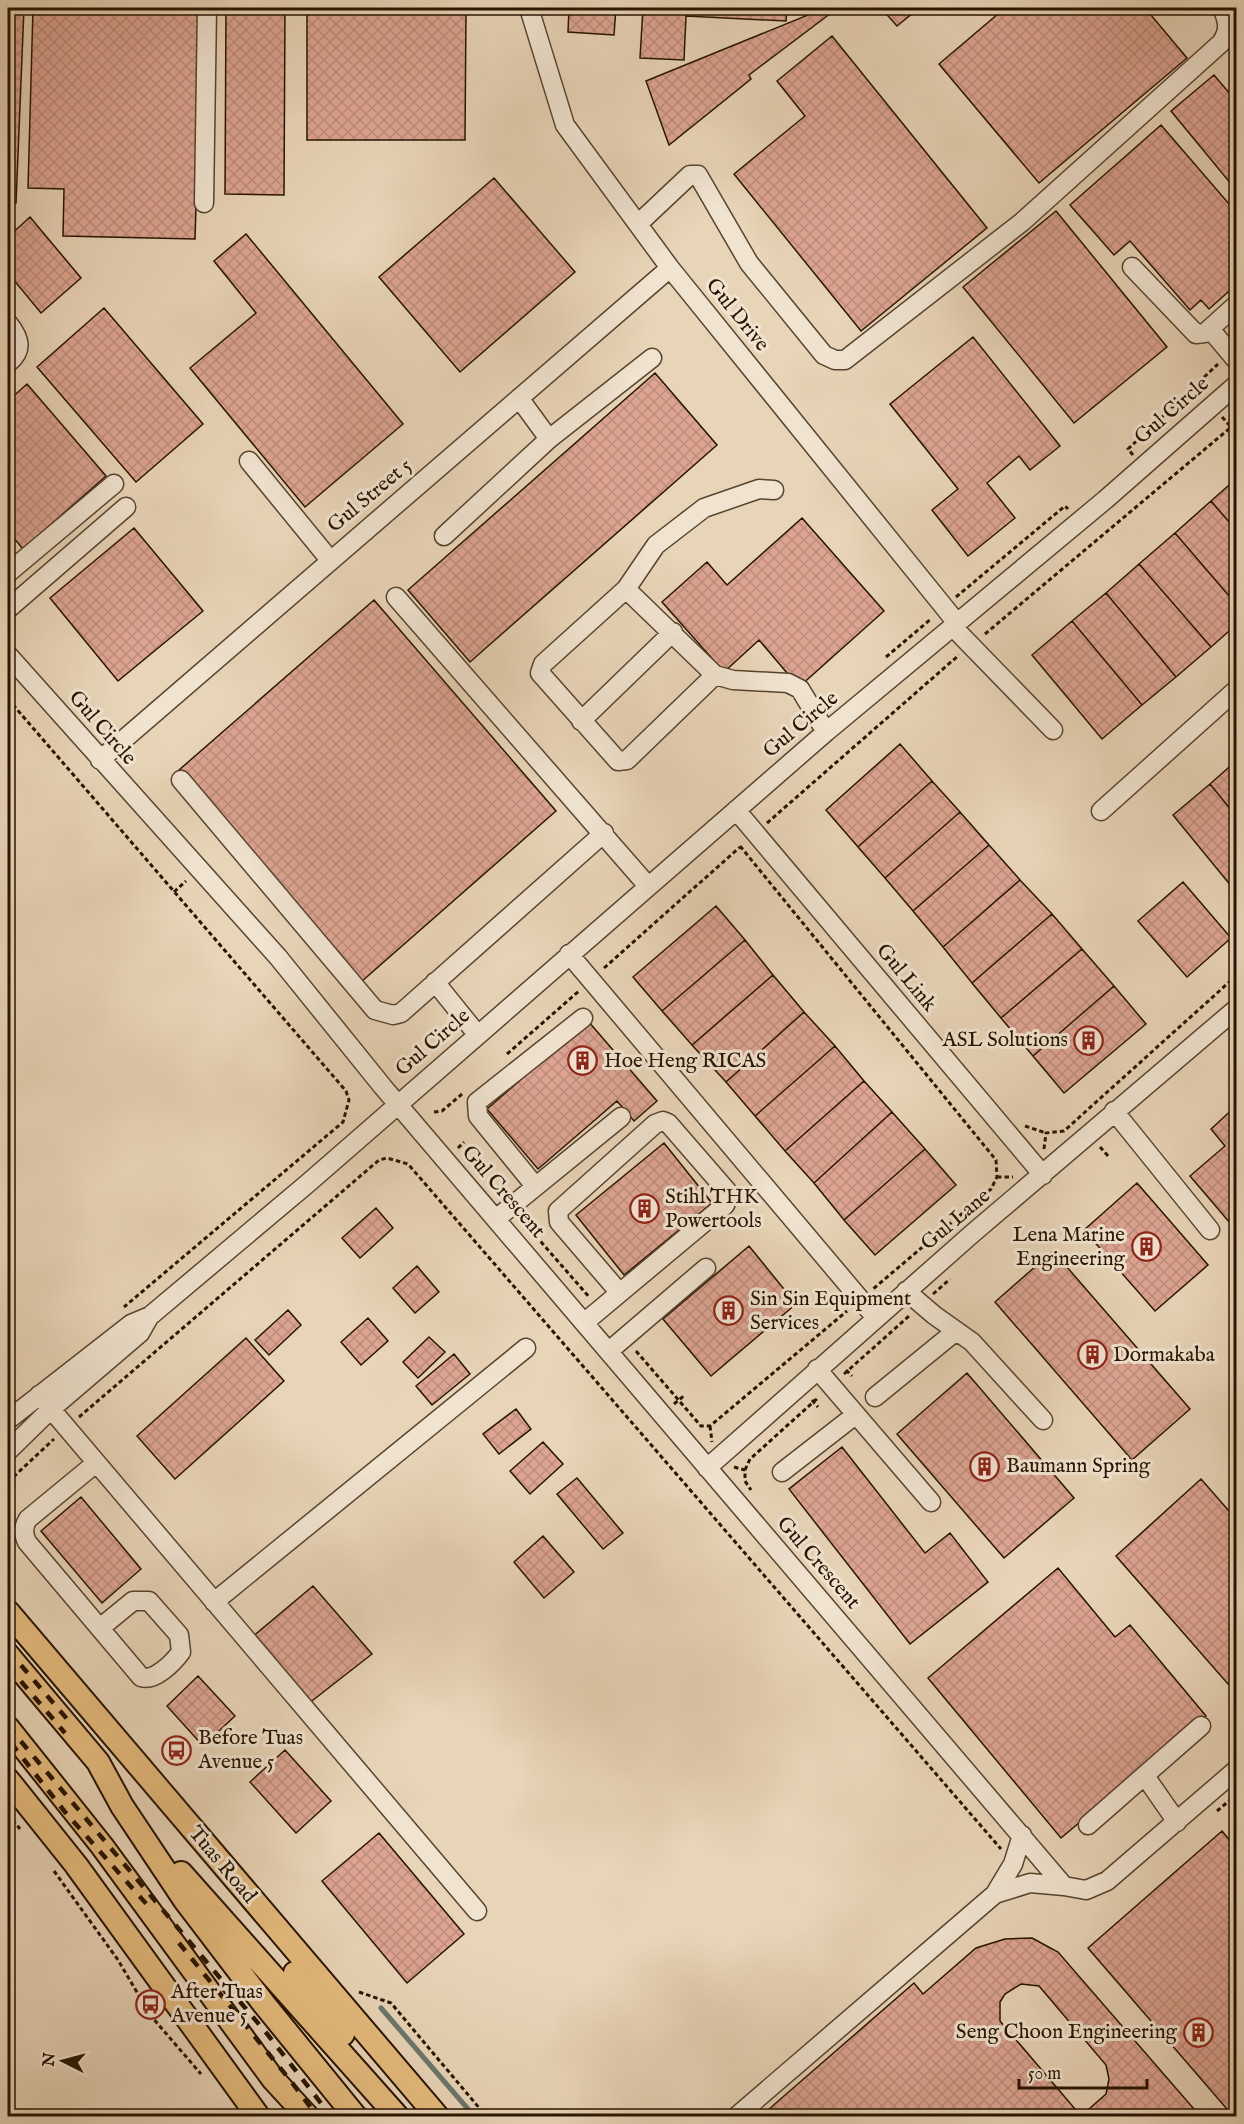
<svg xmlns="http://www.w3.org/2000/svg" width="1244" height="2124" viewBox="0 0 1244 2124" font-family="'IM FELL English',serif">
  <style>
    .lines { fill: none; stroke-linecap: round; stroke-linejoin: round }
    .stream { stroke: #6b766d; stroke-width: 5 }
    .building { fill: url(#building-cross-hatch); stroke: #271400; stroke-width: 1.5; fill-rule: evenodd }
    .minor-casing { stroke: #57442e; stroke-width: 21 }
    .major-casing { stroke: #271400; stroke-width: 26 }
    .path { stroke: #271400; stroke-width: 3; stroke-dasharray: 4.5 3; stroke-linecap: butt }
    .minor { stroke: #f0e3d0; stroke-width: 18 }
    .major { stroke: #e4ba7c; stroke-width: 22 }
    .rail { stroke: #271400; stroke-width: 4.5; stroke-dasharray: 10 10; stroke-linecap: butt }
    .labels { text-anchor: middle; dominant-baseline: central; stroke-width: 6; stroke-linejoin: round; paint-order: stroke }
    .street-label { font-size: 21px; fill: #271400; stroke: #f0e3d0 }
    .poi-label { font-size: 21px; fill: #271400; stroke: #f0e3d0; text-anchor: start }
  </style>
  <defs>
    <pattern id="building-cross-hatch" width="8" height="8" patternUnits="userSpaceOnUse" patternTransform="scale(1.5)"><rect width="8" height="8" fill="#dca491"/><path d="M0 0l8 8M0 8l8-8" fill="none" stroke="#bd8c7b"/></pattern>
  </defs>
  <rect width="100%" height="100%" fill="#e8d4b7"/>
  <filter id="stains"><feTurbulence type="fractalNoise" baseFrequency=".00333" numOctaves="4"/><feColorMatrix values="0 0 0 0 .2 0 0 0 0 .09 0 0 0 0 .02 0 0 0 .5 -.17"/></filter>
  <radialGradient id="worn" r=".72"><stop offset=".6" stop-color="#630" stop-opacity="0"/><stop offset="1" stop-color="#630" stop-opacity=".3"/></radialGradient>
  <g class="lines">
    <path class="stream" d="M381 2008 474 2116"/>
  </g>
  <path class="building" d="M8 8H24L16 203H8Z
    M33 8H202L195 239 63 236 64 189 28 188Z
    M226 8H285L284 195 225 194Z
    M569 8H616L614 35 568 32Z
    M643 8H787L786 21 686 16 684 60 640 58Z
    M825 8 831 13 749 75 751 79 669 145 646 81Z
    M881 8H919L897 26Z
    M1005 8H1145L1187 58 1039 183 939 64Z
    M307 11H466L465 140H307Z
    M832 36 987 228 861 331 734 174 805 116 777 81Z
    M1214 75 1236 101V190L1171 111Z
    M1161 125 1236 212V285L1209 309 1201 300 1190 310 1130 241 1114 255 1070 205Z
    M494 178 575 272 460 372 379 277Z
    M1056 211 1167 347 1074 423 963 287Z
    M30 217 81 278 41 313 8 273V237Z
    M246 234 403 424 305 507 190 368 256 313 214 261Z
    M104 308 203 424 136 482 37 367Z
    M973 337 1060 446 1030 470 1019 456 987 483 1015 518 968 556 932 510 958 489 890 404Z
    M655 373 717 445 470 662 408 590Z
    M27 384 106 476 23 549 8 531V401Z
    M1236 479V530L1211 501Z
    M1211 501 1236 530V604L1175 533Z
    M802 518 884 611 799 687 759 640 724 672 662 602 707 562 727 585Z
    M134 528 203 611 118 681 50 598Z
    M1175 533 1236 604V625L1211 647 1139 564Z
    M1139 564 1211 647 1176 677 1106 593Z
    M1106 593 1176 677 1142 705 1072 621Z
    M374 600 556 811 361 982 179 770Z
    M1072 621 1142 705 1102 739 1032 655Z
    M900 744 932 781 858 847 826 810Z
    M1236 761V816L1210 784Z
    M932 781 960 812 885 878 858 847Z
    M1210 784 1236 816V892L1173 815Z
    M960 812 989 845 913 911 885 878Z
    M989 845 1020 880 943 947 913 911Z
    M1020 880 1052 914 972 983 943 947Z
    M1183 882 1231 938 1187 977 1138 921Z
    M716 906 745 940 662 1011 633 977Z
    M1052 914 1082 949 1001 1018 972 983Z
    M745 940 773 975 692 1045 662 1011Z
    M1082 949 1114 986 1033 1056 1001 1018Z
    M773 975 804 1012 726 1082 692 1045Z
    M1114 986 1146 1024 1064 1093 1033 1056Z
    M804 1012 835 1046 755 1116 726 1082Z
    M588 1021 657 1101 634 1121 617 1101 538 1169 487 1109Z
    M835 1046 864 1081 785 1151 755 1116Z
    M864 1081 892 1112 814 1183 785 1151Z
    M1236 1106V1230L1190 1176 1225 1146 1211 1129Z
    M892 1112 925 1149 844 1220 814 1183Z
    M664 1143 712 1203 624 1275 576 1215Z
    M925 1149 956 1185 875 1255 844 1220Z
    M1137 1183 1208 1265 1155 1311 1084 1230Z
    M376 1208 393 1228 360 1258 342 1238Z
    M749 1246 796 1304 711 1376 663 1319Z
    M1053 1251 1190 1409 1132 1460 995 1302Z
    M417 1266 439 1292 415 1313 393 1288Z
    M288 1310 301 1325 269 1355 255 1340Z
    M368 1318 388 1341 361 1365 341 1342Z
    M429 1337 445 1352 418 1378 403 1362Z
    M246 1338 284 1381 175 1479 137 1436Z
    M454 1354 470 1374 432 1405 416 1386Z
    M967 1373 1074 1498 1004 1558 897 1434Z
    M516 1409 531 1429 499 1454 483 1434Z
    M543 1442 563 1464 530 1494 510 1471Z
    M842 1447 925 1553 950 1533 988 1582 910 1644 789 1489Z
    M577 1478 623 1533 603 1549 557 1494Z
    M1201 1479 1236 1519V1677L1228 1684 1116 1556Z
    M81 1497 141 1569 102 1603 41 1531Z
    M543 1536 574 1572 544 1598 514 1562Z
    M1058 1568 1115 1637 1130 1625 1206 1716 1061 1838 928 1678Z
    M313 1586 372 1654 308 1704 251 1638Z
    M198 1676 235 1716 203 1746 167 1706Z
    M285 1750 331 1801 296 1833 250 1782Z
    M1222 1831 1236 1848V2116H1233L1088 1948Z
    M379 1833 464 1934 407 1983 322 1881Z
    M1032 1938 1058 1952 1200 2116H761L914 1983 923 1994 976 1948 1005 1939ZM1021 1984 1039 1986 1106 2065 1109 2079 1106 2094 1081 2116 1000 2021V2002L1005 1994Z"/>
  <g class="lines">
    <defs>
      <path id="minor" d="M529 8 565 125 670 268 957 623
        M204 203 207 8
        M638 224 690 175H698L749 263 824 355 835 360H845L1022 222 1221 43C1230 30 1228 21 1222 8
        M1132 267 1196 334 1205 333 1236 305
        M8 323C20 338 24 350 8 363
        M1210 329 1236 360
        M519 398 549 439
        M249 461 330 560
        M444 536 549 439 652 358
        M8 573 114 484
        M626 589 715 675 733 680 788 683 800 689 826 732
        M396 597 648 886
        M8 609 126 507
        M953 627 1053 730
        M8 655 278 957 383 1087 1064 1886 1086 1890 1107 1881 1236 1770
        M715 675 627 760 618 761 540 673 543 664 626 589 656 545 704 508 759 489 774 490
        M581 721 673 632
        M100 760 670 268
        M181 780 375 1010 393 1015 401 1013 604 833
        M736 810 1043 1175
        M1101 811 1236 690
        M569 954 876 1318
        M435 982 477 1034
        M1114 1111 1210 1230
        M535 1186 478 1116 477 1102 583 1018
        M497 1218 621 1117
        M906 1291 934 1315 972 1342 1043 1420
        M585 1322 725 1205 728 1198 727 1191 668 1123 663 1121 655 1124 558 1211 559 1222 619 1292
        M609 1351 706 1268
        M817 1369 931 1502
        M39 1395 477 1911
        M875 1397 956 1331
        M8 1420 131 1324 150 1316 307 1184 826 732 1105 500 1236 385
        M8 1451 50 1410 140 1333 148 1319
        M96 1463 28 1519C23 1527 23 1533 27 1542L141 1677C154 1682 173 1663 181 1652L179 1635 149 1601H133L100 1628
        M707 1468 973 1233 1236 1009
        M782 1472 854 1416
        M214 1602 526 1348
        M1145 1776 1177 1822
        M1088 1825 1201 1726
        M995 1894 1030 1883 1064 1886
        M737 2116 995 1894 1013 1864 1022 1835"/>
      <path id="major" d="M8 1612 437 2116
        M8 1655 98 1762 122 1806 184 1899 264 2004 355 2116
        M8 1728 102 1846 273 2079 307 2116
        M8 1780 76 1865 258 2116
        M181 1873 397 2116
        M295 1973 343 2034"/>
    </defs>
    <use href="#minor" class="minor-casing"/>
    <use href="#major" class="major-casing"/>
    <path class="path" d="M1222 417 1231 427
      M1133 455 1128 449 1218 364
      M956 597 1065 506 1068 509
      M985 634 1236 423
      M886 657 931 619
      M8 699 346 1091 349 1100 343 1122 124 1307
      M767 823 959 655
      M740 846 996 1160 997 1177 991 1189 873 1289
      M174 892 186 881
      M604 968 740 847
      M507 1054 579 991
      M434 1112 442 1111 462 1094
      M1025 1126 1046 1133
      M1100 1147 1109 1157
      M458 1148 464 1142
      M1044 1149 1046 1133 1064 1131 1236 976
      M997 1177H1013
      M521 1219 590 1298
      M933 1294 950 1279
      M636 1351 701 1426H710L847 1311
      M846 1370 852 1376
      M844 1374 910 1315
      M812 1400 818 1407
      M674 1404 685 1395
      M79 1417 379 1160 387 1158 408 1164 1001 1849
      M710 1426 712 1442
      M734 1467 745 1470V1481L751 1490
      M745 1470 750 1459 819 1397
      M8 1482 54 1439
      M1230 1753 1236 1747
      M1217 1811 1236 1795
      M8 1814 20 1829
      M54 1871 118 1960 151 2016 201 2074
      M359 1992 391 2003 486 2116"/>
    <use href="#minor" class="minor"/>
    <use href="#major" class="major"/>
    <path class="rail" d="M8 1650 73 1726
      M8 1666 65 1733
      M8 1726 268 2035 331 2116
      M11 1743 65 1812 150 1908
      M179 1943 290 2080 317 2116"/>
  </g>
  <defs>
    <symbol id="building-ring" viewBox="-11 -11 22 22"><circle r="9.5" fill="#f0e3d0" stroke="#8f2418" stroke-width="1.5"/><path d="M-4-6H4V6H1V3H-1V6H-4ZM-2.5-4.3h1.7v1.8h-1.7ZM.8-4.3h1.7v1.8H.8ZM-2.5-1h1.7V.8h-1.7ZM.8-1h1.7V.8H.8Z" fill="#8f2418"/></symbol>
    <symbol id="bus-ring" viewBox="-11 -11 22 22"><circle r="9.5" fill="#f0e3d0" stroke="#8f2418" stroke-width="1.5"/><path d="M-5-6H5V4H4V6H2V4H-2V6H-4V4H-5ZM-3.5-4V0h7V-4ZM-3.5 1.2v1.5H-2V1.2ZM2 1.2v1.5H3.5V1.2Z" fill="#8f2418"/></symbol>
  </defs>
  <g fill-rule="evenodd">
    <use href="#building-ring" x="1072" y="1024" width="33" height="33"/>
    <use href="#building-ring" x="566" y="1044" width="33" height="33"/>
    <use href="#building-ring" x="628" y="1192" width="33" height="33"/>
    <use href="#building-ring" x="1130" y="1230" width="33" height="33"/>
    <use href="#building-ring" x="712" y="1294" width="33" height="33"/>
    <use href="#building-ring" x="1076" y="1338" width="33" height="33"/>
    <use href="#building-ring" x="968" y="1450" width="33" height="33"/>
    <use href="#bus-ring" x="160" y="1734" width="33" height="33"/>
    <use href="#bus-ring" x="134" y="1988" width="33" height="33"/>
    <use href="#building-ring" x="1182" y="2016" width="33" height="33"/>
  </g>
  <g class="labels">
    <g class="street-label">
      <text transform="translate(737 315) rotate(51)">Gul Drive</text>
      <text transform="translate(1172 411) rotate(-41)">Gul Circle</text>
      <text transform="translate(370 496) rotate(-40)">Gul Street 5</text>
      <text transform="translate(801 725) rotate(-40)">Gul Circle</text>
      <text transform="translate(102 728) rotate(49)">Gul Circle</text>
      <text transform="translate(906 978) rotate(50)">Gul Link</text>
      <text transform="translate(433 1043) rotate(-41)">Gul Circle</text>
      <text transform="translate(503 1192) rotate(49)">Gul Crescent</text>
      <text transform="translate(956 1220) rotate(-40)">Gul Lane</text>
      <text transform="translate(818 1563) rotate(49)">Gul Crescent</text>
      <text transform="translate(222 1865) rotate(50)">Tuas Road</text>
    </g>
    <g class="poi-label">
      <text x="1068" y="1040" text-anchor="end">ASL Solutions</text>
      <text x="604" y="1061">Hoe Heng RICAS</text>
      <text x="665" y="1197">Stihl THK<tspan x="665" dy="24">Powertools</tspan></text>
      <text x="1125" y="1235" text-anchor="end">Lena Marine<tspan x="1125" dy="24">Engineering</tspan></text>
      <text x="750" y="1299">Sin Sin Equipment<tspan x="750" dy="24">Services</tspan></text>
      <text x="1113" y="1355">Dormakaba</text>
      <text x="1006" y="1466">Baumann Spring</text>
      <text x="198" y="1738">Before Tuas<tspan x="198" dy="24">Avenue 5</tspan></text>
      <text x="171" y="1992">After Tuas<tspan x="171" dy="24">Avenue 5</tspan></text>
      <text x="1177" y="2032" text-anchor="end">Seng Choon Engineering</text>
    </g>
  </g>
  <rect width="1244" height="2124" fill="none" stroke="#e8d4b7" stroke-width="30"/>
  <rect x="9" y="9" width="1226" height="2106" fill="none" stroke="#271400" stroke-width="3"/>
  <rect x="15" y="15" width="1214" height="2094" fill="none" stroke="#271400" stroke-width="1.5"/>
  <g transform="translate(63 2061) rotate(276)" stroke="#f0e3d0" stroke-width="4.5" paint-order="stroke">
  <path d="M0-4.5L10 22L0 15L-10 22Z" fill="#271400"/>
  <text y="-9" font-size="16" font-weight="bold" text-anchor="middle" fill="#271400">N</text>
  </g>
  <path d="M1019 2079v9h128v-9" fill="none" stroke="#271400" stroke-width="3"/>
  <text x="1028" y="2079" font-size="18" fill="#271400" stroke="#f0e3d0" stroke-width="4.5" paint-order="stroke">50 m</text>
  <rect width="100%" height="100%" filter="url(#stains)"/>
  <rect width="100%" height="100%" fill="url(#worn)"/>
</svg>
